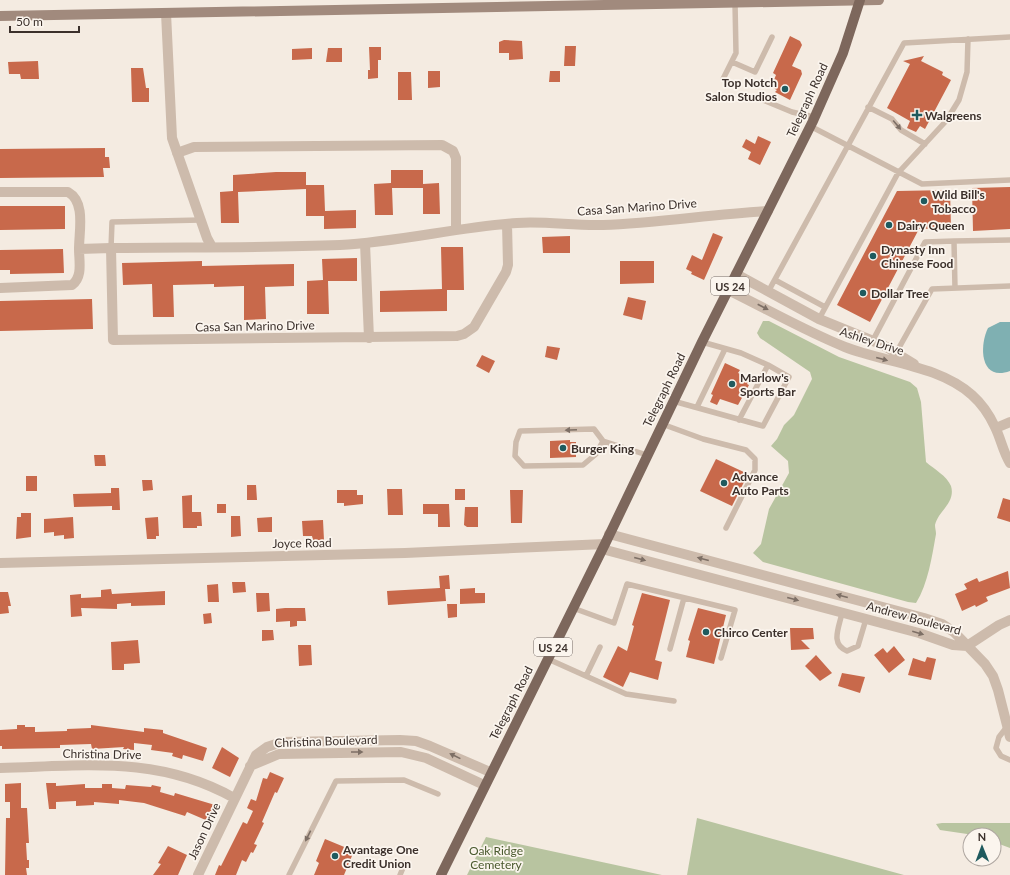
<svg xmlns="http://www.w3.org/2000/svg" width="1010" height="875" viewBox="0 0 1010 875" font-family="Lato,sans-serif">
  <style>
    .green { fill: #b8c4a0 }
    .water { fill: #7fb0b2 }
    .building { fill: #c8694b }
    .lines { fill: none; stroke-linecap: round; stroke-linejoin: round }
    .lane { stroke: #cdbbac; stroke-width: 5.5 }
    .street { stroke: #cdbbac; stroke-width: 10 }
    .secondary { stroke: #a18a7d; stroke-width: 10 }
    .primary { stroke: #7d675c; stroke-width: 10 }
    .oneway { fill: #7d6f65 }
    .poi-dot { fill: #1f5a5e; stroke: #fbf5ee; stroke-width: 1.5 }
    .labels { text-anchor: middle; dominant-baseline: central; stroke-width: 3.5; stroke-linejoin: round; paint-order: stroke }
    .shield { fill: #fbf5ee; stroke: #756b66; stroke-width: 1 }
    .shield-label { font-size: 11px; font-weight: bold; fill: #3b302b }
    .poi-label { font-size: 12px; font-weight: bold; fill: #3b302b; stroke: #fbf5ee; text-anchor: start }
    .street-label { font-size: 12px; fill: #3b302b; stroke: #fbf5ee }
    .park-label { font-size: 12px; fill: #4a5a2e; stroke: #fbf5ee }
  </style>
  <rect width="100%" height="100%" fill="#f4ebe1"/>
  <path class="green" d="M763 321H769L839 357 910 382 917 388 921 402 926 462C934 469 947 476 951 486 956 503 938 511 935 525 935 528 936 531 936 534 932 556 928 584 916 603L908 602 763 562 753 553 761 544 769 509 789 473 788 461 771 446 777 439 784 425 794 415 812 379 810 372 760 338 757 333Z
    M697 818 904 875H687Z
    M942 823H1010V848L994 842V835H974L940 830 936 824Z
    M486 837 662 875H467Z"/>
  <path class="water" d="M1000 322H1010V371C980 382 979 346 988 328Z"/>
  <path class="building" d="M790 36 800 41 802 45 792 66 801 70 802 74 790 100 775 92 777 90 771 87 776 75 773 73Z
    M504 40 522 41 523 59 509 60V53H499V42Z
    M565 46H576L575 66H564Z
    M369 47H381V60H378V78L368 79V70H370Z
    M312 48V59L292 60V49Z
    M328 48H342V62H326Z
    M924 56 921 61 943 72 942 75 951 80 925 129 920 126 916 132 907 128 910 121 887 108 910 64 903 61Z
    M38 61 39 79H21L20 74H9L8 62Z
    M131 68H143L146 88H149V102H132Z
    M428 71H440V87L428 88Z
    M550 71H560V82H549Z
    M398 72H411L412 100H398Z
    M758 136 771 142 760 165 748 159 751 152 742 147 746 139 755 144Z
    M105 148V157H109L110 168H103L104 177 0 178V149Z
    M391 170H423V184L439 183 440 214H423V188H392L393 215H375L374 184 391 183Z
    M276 172H306V185H324L325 211 356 210V228L324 229V216H306V189L238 192 239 223H221L220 192 233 191V175Z
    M1010 187V229L973 231 972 188Z
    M950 190 951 228 919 229 870 322 837 305 897 191Z
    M0 206H65V229L0 230Z
    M713 233 723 237 704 280 691 274 692 272 686 269 692 255 702 260Z
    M570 236V253H543L542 237Z
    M441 247H463L464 290H447V311L380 312V291L442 289Z
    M63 249 64 273 10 274V270H0V250Z
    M357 258V281H328L329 314H307V281L323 280 322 259Z
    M202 261V266L294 264V286L265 287 266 319 244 320V286L214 287V284L173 285 174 317H153L152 284 123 285 122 263Z
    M620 261H654V283L620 284Z
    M628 297 646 301 642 320 623 315Z
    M92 299 93 329 0 331V301Z
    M547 346 560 348 557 360 545 357Z
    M482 355 495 361 489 373 476 366Z
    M725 363 740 370 738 373 750 379 747 384 749 385 738 405 720 399 717 405 710 402 713 395 711 394Z
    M570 440V442H576V457L550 458V441Z
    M94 455H105L106 466H95Z
    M716 459 748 474 732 506 700 491Z
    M26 476H37V491H26Z
    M142 480H152L153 490 143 491Z
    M247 485H256L257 500H247Z
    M111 488H119L120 510H112V506L74 507 73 494 111 493Z
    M387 489H402L403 515H388Z
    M455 489H465V500H455Z
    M337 490H357V495H363V504L344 506V503H337Z
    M510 490H523L522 523H511Z
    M192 495V512H201L202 526H197V528H183L182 496Z
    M1003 498 1010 500V522L997 518Z
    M217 504H226V513H217Z
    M423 504H449L450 527H438V514H423Z
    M465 507H478V527H467L464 525Z
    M21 513H31V537L16 539 17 517H21Z
    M231 516H240L241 536 231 537Z
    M73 517 74 538 64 539V535L54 536V532L44 533V519Z
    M158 517 159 536H156V539H147L145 518Z
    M272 517V532H258L257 518Z
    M323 520 324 540H313L312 536H303L302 521Z
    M1008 571 1010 588 986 597 988 601 976 607 975 605 962 611 955 594 967 589 964 584 977 578 979 582Z
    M449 575 450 589H445L446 601 388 605 387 591 440 588 439 576Z
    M232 582H245L246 592 233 593Z
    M218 584 219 602H208L207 585Z
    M475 588V593H485V603L460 604V589Z
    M111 589 112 594 165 591V605L131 606V603L117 604V609L81 608 82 616 71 617 70 595 81 594V598L101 597V590Z
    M0 592H8L11 606H8L9 613 0 614Z
    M256 593H269L270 611 257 612Z
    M642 593 670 600 655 660 662 662 658 680 630 672 623 687 603 677 618 646 627 651 634 626 632 625Z
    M447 604H457V617L448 618Z
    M285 608H305L306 621H297V626L290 627V621L276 622V609Z
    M698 608 726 615 714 664 686 657 690 641 688 640Z
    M211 613 212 623 204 624 203 614Z
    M790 628H813L814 639 801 640 810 649 791 650Z
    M262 630H273L274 640 262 641Z
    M138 640 140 663 124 664V670H112L111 642Z
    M298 645H311L312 665 299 666Z
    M894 646 905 660 889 673 874 655 883 648 887 653Z
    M816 655 832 673 820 681 805 666Z
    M927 657 936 659 931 680 908 675 913 658 925 662Z
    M842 673 865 677 860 693 838 686Z
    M17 725H25V727H35V732L67 731V729L91 728V725L144 732V728L163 730V733L207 748 203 761 183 755 182 759 172 756 173 753 151 750 152 745 134 743V750L123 749 124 747 92 749 91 744 60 745V748L2 749V746H0V730L17 729Z
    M222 747 239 758 230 777 212 768Z
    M270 772 284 778 277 793 275 792 262 822 264 823 254 844 257 845 253 853 251 852 246 862 242 860 236 875H215L219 865 221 866 243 822 247 824 253 811 247 808 251 799 256 801 263 778 267 779Z
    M21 783V808H27L29 843H26L27 860H29V868H26L27 875H5L6 818H10V802H5V784Z
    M46 783H56V786L85 784V788H102V784H112V788L125 789 126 785 151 787 152 785 161 787 160 792 174 796 175 793 215 805 208 821 187 812 185 816 144 803 119 800V804L94 802V805L76 806V801L56 802V809H49Z
    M325 839 354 851 344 875H314L319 863 316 861Z
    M168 846 187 855 178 875H153L161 864 158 863Z"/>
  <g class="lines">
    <path class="lane" d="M732 62 755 72 772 37
      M723 79 736 53 735 3
      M763 100 792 112 814 117
      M868 107 892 119 901 130 925 144
      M810 126 922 184 1010 180
      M954 241 1010 240
      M111 248 112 222 201 220
      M775 280 825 307
      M768 292 904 43 1010 37
      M819 319 898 173 946 121 959 100 967 72 968 39
      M873 340 925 242 954 241 955 288
      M896 353 932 289 1010 286
      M673 401 763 426 789 377 768 365 741 353 702 342
      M697 407 725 349
      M739 420 768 365
      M662 424 703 439 746 450 755 459V470L726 528
      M603 441 596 454 583 465 524 466 515 456 516 442 520 431 594 429 603 441 647 455
      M573 608 614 623 627 584 735 610 721 658
      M842 613C839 628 830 644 847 651L858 646 866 619
      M670 649 684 598
      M548 659 626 694 674 701
      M586 676 600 647
      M1006 728 999 737 996 748 1001 756 1010 760
      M289 875 336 781 404 780 438 794
      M400 875 405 863"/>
    <path class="street" d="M166 13 172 138 207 238 212 247
      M177 153 194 147 442 145 453 151 456 158V230
      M0 192H68C86 202 79 231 79 249L111 248
      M507 224 508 265 506 272 474 327 464 334 457 336 113 340 111 248C187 247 264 248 340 245 399 242 458 227 517 223 546 221 574 226 603 225 658 223 713 214 768 211
      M365 243 369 338
      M736 274 819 319 883 345 914 364
      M0 288 72 285C83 277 79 261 79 249
      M728 290C767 309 805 331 845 347 886 363 938 365 972 395 981 403 990 416 995 427 1001 439 1003 452 1010 463
      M996 428 1010 422
      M609 534 924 618 942 624 954 632 985 664 993 676 998 690 1010 737
      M602 549 919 633 953 645 967 646
      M0 563 405 553 605 544
      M967 646 999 625 1010 620
      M250 766 279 754 401 752 426 758 484 785
      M0 768C83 766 158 755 234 798
      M198 875 256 755 267 747 282 742 400 740 416 741 430 746 490 772"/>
    <path class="secondary" d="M0 16 879 0"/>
    <path class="primary" d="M441 875 605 544 702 342 813 121 843 53 860 0"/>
  </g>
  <defs><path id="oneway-solid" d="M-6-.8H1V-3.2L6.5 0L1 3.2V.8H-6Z"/></defs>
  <g class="oneway">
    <use href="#oneway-solid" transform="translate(897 125) rotate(50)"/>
    <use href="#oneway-solid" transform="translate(763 307) rotate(27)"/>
    <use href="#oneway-solid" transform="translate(882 359) rotate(15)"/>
    <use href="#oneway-solid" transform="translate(571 430) rotate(178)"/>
    <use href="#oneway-solid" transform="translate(640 559) rotate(15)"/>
    <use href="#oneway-solid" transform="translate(703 559) rotate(-165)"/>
    <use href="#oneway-solid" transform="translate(842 596) rotate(-165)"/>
    <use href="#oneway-solid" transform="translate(793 599) rotate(15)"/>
    <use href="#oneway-solid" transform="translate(918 633) rotate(16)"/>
    <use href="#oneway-solid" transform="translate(357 752)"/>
    <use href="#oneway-solid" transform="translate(455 756) rotate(-154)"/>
    <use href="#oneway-solid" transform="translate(308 836) rotate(116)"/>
  </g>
  <g class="poi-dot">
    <circle cx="785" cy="89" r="4"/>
    <path d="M915 109h4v4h4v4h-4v4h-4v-4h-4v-4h4z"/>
    <circle cx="924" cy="201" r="4"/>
    <circle cx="889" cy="225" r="4"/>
    <circle cx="873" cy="256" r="4"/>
    <circle cx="863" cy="293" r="4"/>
    <circle cx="732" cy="384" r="4"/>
    <circle cx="563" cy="448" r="4"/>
    <circle cx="724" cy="483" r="4"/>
    <circle cx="706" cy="632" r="4"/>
    <circle cx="335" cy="856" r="4"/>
  </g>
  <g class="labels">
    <g class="shield">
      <rect x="711" y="277" width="38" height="18" rx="3"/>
      <rect x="534" y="638" width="38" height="18" rx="3"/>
    </g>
    <g class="shield-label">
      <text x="730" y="286">US 24</text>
      <text x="553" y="647">US 24</text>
    </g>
    <g class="poi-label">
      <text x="777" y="82" text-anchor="end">Top Notch<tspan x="777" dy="14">Salon Studios</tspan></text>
      <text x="925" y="115">Walgreens</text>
      <text x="932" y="194">Wild Bill's<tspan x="932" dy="14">Tobacco</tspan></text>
      <text x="897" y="225">Dairy Queen</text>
      <text x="881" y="249">Dynasty Inn<tspan x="881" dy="14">Chinese Food</tspan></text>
      <text x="871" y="293">Dollar Tree</text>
      <text x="740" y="377">Marlow's<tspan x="740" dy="14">Sports Bar</tspan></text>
      <text x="571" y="448">Burger King</text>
      <text x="732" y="476">Advance<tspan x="732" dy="14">Auto Parts</tspan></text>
      <text x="714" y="632">Chirco Center</text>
      <text x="343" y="849">Avantage One<tspan x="343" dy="14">Credit Union</tspan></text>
    </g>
    <g class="street-label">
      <text transform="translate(807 100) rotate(-65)">Telegraph Road</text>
      <text transform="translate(637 207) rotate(-4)">Casa San Marino Drive</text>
      <text transform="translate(255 326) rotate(-1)">Casa San Marino Drive</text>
      <text transform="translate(872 341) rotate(18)">Ashley Drive</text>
      <text transform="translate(664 390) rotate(-64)">Telegraph Road</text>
      <text transform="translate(302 543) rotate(-1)">Joyce Road</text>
      <text transform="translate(914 618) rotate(15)">Andrew Boulevard</text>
      <text transform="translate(511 703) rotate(-63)">Telegraph Road</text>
      <text transform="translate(326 741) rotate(-2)">Christina Boulevard</text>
      <text transform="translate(102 754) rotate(1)">Christina Drive</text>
      <text transform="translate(204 831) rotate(-65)">Jason Drive</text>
    </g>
    <g class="park-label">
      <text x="496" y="850">Oak Ridge<tspan x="496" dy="14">Cemetery</tspan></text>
    </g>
  </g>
  <g transform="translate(982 847) rotate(359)"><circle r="19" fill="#fbf5ee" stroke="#aea6a0"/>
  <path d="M0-3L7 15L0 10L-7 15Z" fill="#1f5a5e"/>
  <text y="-6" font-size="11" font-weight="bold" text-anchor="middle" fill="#3b302b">N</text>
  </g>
  <path d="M10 26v6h69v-6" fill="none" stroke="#3b302b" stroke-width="2"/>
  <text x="16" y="26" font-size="12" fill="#3b302b" stroke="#fbf5ee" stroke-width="3" paint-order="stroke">50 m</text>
</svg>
